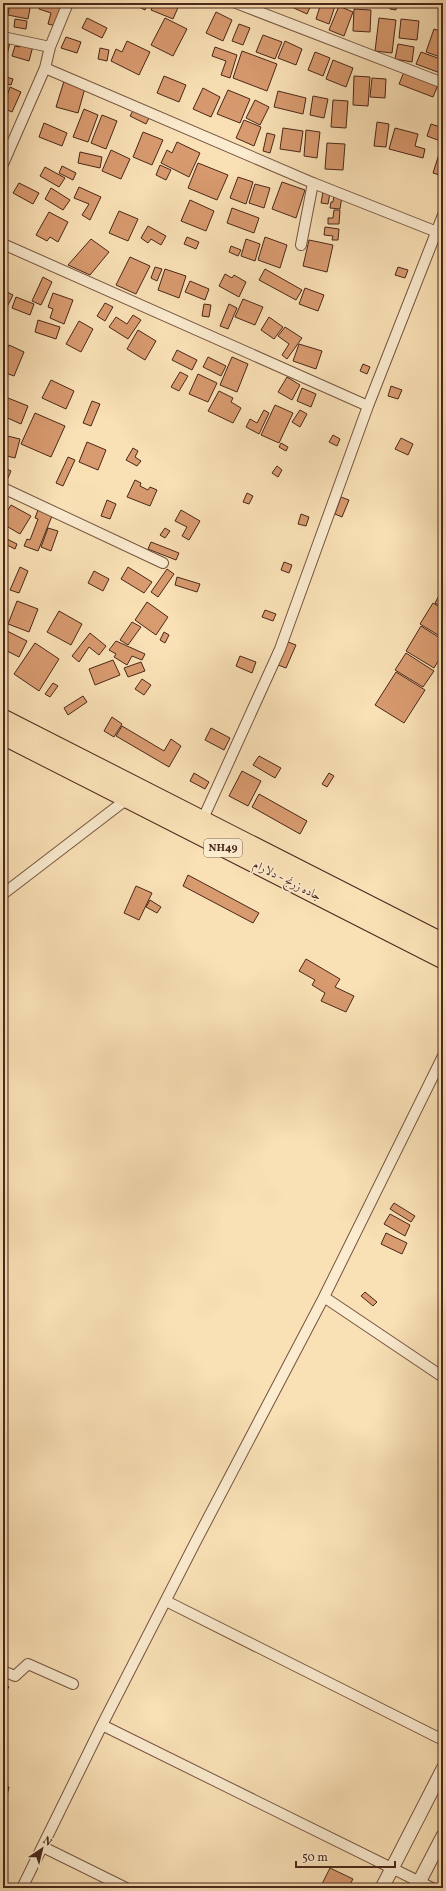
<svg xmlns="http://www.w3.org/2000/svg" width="446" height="1891" viewBox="0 0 446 1891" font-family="Vollkorn,Amiri,serif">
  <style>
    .building { fill: #d89a6f; stroke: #4a271a }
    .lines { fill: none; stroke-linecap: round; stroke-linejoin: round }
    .minor-casing { stroke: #765541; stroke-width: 12 }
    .tertiary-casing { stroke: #765541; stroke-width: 15 }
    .trunk-casing { stroke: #4a271a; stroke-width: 19 }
    .minor { stroke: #fbebcf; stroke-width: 10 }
    .tertiary { stroke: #fbebcf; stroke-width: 13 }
    .trunk { stroke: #f9e0b5; stroke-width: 17 }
    .labels { text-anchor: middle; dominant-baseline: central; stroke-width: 3; stroke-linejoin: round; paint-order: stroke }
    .shield { fill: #fbebcf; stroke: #7f6250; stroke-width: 1 }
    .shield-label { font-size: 11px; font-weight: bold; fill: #4a271a }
    .street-label { font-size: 12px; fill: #4a271a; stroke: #fbebcf }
  </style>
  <rect width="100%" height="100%" fill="#f9e0b5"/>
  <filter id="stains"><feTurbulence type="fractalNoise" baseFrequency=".005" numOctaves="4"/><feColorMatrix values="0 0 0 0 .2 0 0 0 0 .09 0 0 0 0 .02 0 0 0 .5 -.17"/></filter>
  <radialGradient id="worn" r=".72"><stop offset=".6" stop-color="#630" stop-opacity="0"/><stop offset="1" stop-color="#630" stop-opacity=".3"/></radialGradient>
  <path class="building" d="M10 3H31L28 19 8 15Z
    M41 3H54L62 5 56 26 48 24 51 13 39 9Z
    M136 3H148L145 10 135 5Z
    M154 3H180L173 19 151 10Z
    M283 3H308L311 5 307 14Z
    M321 3H336L329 24 316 19Z
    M355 3H370V7L355 6Z
    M390 3H396V10L390 9Z
    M339 6 353 12 344 36 329 30Z
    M354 9 371 10 370 32 353 31Z
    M216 12 232 20 223 41 206 33Z
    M87 18 107 28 102 38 82 28Z
    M165 18 187 29 173 56 151 45Z
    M379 18 396 20 392 53 375 51Z
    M15 19 27 21 26 29 14 27Z
    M401 19 419 21 417 40 399 38Z
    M239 24 250 28 243 45 232 41Z
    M434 29 443 32V58L426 52Z
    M263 35 282 42 275 59 256 52Z
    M66 37 81 42 77 53 61 48Z
    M3 40 10 42 5 64 3 63Z
    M127 41 150 52 139 75 111 61 116 49 122 52Z
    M285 41 302 49 296 65 278 58Z
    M22 43 33 46 29 61 12 56 15 46 20 47Z
    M398 44 414 47 412 62 395 59Z
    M215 47 237 55 230 78 221 75 226 61 212 56Z
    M100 48 109 50 107 61 98 59Z
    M242 51 277 64 267 91 233 78Z
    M315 52 330 58 323 76 308 70Z
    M421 52 443 60V74L416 64Z
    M333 60 353 68 346 87 326 79Z
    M404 72 438 85 433 97 399 84Z
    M3 76 13 79 11 85 3 83Z
    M164 76 186 85 179 102 157 93Z
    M354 76 370 77 368 106 353 105Z
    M372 78 386 79 385 98 370 97Z
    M64 81 85 88 78 113 56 107Z
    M10 87 21 92 12 112 3 108Z
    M203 88 220 97 211 117 193 109Z
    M228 90 250 99 240 123 217 114Z
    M278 91 306 98 303 114 274 107Z
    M313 96 328 99 324 118 310 115Z
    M255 100 269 107 260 125 246 118Z
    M333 100 348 101 346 128 331 127Z
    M84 109 98 115 88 142 73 137Z
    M134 109 149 118 146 124 130 116Z
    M102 115 117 121 106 149 91 143Z
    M244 120 261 127 254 146 236 138Z
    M377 122 389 124 386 147 374 146Z
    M44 123 67 133 62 146 39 137Z
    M431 124 443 128V142L427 136Z
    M283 128 303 131 300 152 280 149Z
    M395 128 418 134 415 146 425 149 423 158 389 149Z
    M306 130 320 132 317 158 304 156Z
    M143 132 163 140 152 165 133 157Z
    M267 133 275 135 270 153 263 151Z
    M177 142 200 153 189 177 161 163 167 150 172 153Z
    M327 143 345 144 343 170 325 169Z
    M111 150 130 159 121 179 102 171Z
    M440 151H443V176L433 173Z
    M80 152 102 157 100 168 78 163Z
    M198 163 228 175 217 200 188 188Z
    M160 165 171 170 166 180 156 175Z
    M62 166 76 173 73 180 59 173Z
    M45 167 65 178 59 187 40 176Z
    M238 177 253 182 246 204 230 198Z
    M282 182 305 190 296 218 272 209Z
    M19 183 39 193 33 204 13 193Z
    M255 184 270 188 264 208 249 203Z
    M79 187 101 197 90 220 82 215 89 204 74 198Z
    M51 188 70 200 63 210 45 199Z
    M323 192 330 193 328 204 321 203Z
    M334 195 342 196 340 209 330 208 331 202H333Z
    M190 200 214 211 206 231 181 221Z
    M232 208 259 218 254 233 227 223Z
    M334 210H340L339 224H328V218H333Z
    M119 211 138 219 128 241 109 233Z
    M49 212 68 222 58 242 50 237 47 241 36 235Z
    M148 226 166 236 161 245 151 239 148 243 141 238Z
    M325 227 339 229 338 240H332L333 236 324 235Z
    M187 237 199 242 196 249 184 244Z
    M265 237 287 245 280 268 258 260Z
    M91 239 109 252 90 275 68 265Z
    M246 239 260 244 255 261 241 256Z
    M309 240 333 245 327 272 303 266Z
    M231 246 241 250 238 256 229 252Z
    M130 257 150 266 136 294 116 285Z
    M155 267 162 269 157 281 151 278Z
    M398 267 408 270 405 278 395 275Z
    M165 269 186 276 179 298 158 290Z
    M265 269 302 290 296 300 259 280Z
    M225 274 232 278 234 275 246 282 239 297 219 286Z
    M43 277 52 282 41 305 32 301Z
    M190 281 209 289 205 300 185 292Z
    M305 288 324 295 318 311 299 304Z
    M3 290 13 295 5 311 3 310Z
    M53 293 73 300 64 324 50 318 53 309 48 307Z
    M16 297 34 304 30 315 12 308Z
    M243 299 263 307 255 325 235 317Z
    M105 303 113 307 105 321 97 316Z
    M204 304 211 305 209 317 202 316Z
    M229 304 237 308 228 329 220 326Z
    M133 315 141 320 128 339 109 327 116 317 127 324Z
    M269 317 283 327 274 339 261 330Z
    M38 320 60 327 56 339 35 332Z
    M79 321 93 329 81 352 66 344Z
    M285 327 302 338 287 359 282 355 289 344 278 336Z
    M138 330 156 341 145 360 127 349Z
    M299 344 322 351 316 369 293 361Z
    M9 345 24 352 14 376 3 372V358Z
    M177 350 197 360 192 370 172 360Z
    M208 357 226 366 221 376 203 367Z
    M232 357 248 364 237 392 220 385Z
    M363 364 370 367 367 374 360 371Z
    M180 372 188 376 179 391 171 387Z
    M198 374 217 383 208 402 189 394Z
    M287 377 300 385 292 400 278 392Z
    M51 380 74 391 66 409 42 398Z
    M391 386 402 390 398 399 388 396Z
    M302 388 316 394 311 407 297 401Z
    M219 391 233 398 231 402 241 408 233 423 208 411Z
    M3 396 28 406 21 424 3 416Z
    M92 401 100 404 91 426 83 423Z
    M275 405 293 413 279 443 261 435Z
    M264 410 269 413 259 434 246 427 250 419 257 423Z
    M300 410 307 414 300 427 292 422Z
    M35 413 65 426 51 457 21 444Z
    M3 435 20 439 15 458 3 455Z
    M333 435 340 439 337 446 329 442Z
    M401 438 413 444 408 455 395 449Z
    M87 442 106 450 98 470 79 462Z
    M281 443 288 447 286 451 279 447Z
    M133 448 138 451 135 457 141 461 137 466 126 460Z
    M68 457 75 460 63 486 56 483Z
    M277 466 282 470 278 477 272 473Z
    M3 467 11 471 8 478 3 477Z
    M135 480 141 483 140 486 148 490 150 487 157 490 150 506 127 497Z
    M247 493 253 496 249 504 243 502Z
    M341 497 349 500 342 517 335 514Z
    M107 500 116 504 110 519 101 516Z
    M11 505 31 516 20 534 3 524V518Z
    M38 510 52 516 38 551 24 546 27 539 30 540 38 519 35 518Z
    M181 510 200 521 189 540 182 536 187 527 175 521Z
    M301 514 309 517 306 526 298 524Z
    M48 528 58 531 51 551 41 547Z
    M165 528 170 531 165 538 160 535Z
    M3 537 17 544 15 549 3 543Z
    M151 542 179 553 176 560 148 549Z
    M284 562 292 565 289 573 281 570Z
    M20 567 28 571 19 593 10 590Z
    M128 567 152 582 144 593 121 579Z
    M167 569 174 574 158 597 151 592Z
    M94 571 109 579 103 591 88 583Z
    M177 577 200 584 197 592 175 585Z
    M443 588V607L435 603Z
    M17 601 38 609 29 632 8 624Z
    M147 602 168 617 156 635 135 620Z
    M433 603 443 609V627L438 635 420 624Z
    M265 610 276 614 273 621 262 617Z
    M59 611 82 624 71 645 47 632Z
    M132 622 141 627 128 645 120 640Z
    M421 626 443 640V653L434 668 406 651Z
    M5 630 27 641 19 657 3 649V633Z
    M164 632 169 635 165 643 160 640Z
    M90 633 106 646 99 655 89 647 79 662 72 656Z
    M116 641 145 654 142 660 132 656 127 665 114 657 116 654 109 650Z
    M288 642 296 645 286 668 278 665Z
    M35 643 59 659 39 691 14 674Z
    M406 653 434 671 423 687 395 670Z
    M240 656 256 662 252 673 236 666Z
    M113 660 120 675 95 685 89 669Z
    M141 662 145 671 128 677 124 668Z
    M396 672 425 690 404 723 375 705Z
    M142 679 151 685 144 695 135 689Z
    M53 683 58 686 50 697 45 694Z
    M83 696 87 702 68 715 64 708Z
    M112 717 122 724 114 737 104 731Z
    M122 726 164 751 171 739 181 746 169 767 116 736Z
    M211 728 230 738 224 750 205 740Z
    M259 756 281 768 275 778 253 765Z
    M242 771 261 781 248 806 229 796Z
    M194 773 209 782 205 789 190 781Z
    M329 773 334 776 327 787 322 784Z
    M259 794 307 821 300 834 252 807Z
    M188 875 259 913 253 923 183 886Z
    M136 886 152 893 139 920 124 913Z
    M150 900 161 907 157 913 146 907Z
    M306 959 340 979 335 987 354 996 346 1012 321 1001 325 993 312 985 315 980 299 971Z
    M394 1203 415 1216 411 1222 390 1209Z
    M390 1214 410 1225 405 1236 384 1224Z
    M386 1233 407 1243 402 1254 381 1244Z
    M365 1292 377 1302 373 1306 361 1296Z
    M3 1683 9 1687 3 1695Z
    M3 1785 9 1787 3 1813Z
    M330 1868 353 1879 348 1888H320Z"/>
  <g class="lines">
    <defs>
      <path id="minor" d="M236 3 443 83
        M3 37 50 47
        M45 68 313 183 437 232
        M3 164 45 68 50 47 68 3
        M3 244 368 406
        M301 245 313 183
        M3 488 163 563
        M201 823 280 649 368 406 443 215
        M3 894 127 799
        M324 1297 443 1377
        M166 1601 443 1740
        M3 1671 15 1676 28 1664 73 1684
        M102 1725 432 1888
        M43 1847 126 1888
        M22 1888 102 1725 195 1543 324 1297 443 1056"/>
      <path id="tertiary" d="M382 1888 443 1769
        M416 1888 443 1836"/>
      <path id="trunk" d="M3 718 443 942
        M3 736 443 960"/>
    </defs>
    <use href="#minor" class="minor-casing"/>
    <use href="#tertiary" class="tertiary-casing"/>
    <use href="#trunk" class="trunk-casing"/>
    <use href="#minor" class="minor"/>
    <use href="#tertiary" class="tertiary"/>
    <use href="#trunk" class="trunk"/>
  </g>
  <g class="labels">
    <rect class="shield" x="204" y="839" width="38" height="18" rx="3"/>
    <g class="shield-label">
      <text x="223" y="848">NH49</text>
    </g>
    <g class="street-label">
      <text transform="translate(287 881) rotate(27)">جاده زرنج - دلارام</text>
    </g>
  </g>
  <rect width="446" height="1891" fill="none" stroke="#f9e0b5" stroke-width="16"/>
  <rect x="4" y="4" width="438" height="1883" fill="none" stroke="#4a271a" stroke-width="2"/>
  <rect x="8" y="8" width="430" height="1875" fill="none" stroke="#4a271a"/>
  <g transform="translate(42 1849) rotate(35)" stroke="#fbebcf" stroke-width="3" paint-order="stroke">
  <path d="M0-3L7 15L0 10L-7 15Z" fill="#4a271a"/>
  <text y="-6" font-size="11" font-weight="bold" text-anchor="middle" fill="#4a271a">N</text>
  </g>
  <path d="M296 1861v6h99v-6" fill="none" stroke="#4a271a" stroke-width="2"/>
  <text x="302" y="1861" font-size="12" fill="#4a271a" stroke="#fbebcf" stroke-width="3" paint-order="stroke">50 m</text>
  <rect width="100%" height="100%" filter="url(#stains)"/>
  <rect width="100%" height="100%" fill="url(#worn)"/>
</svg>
